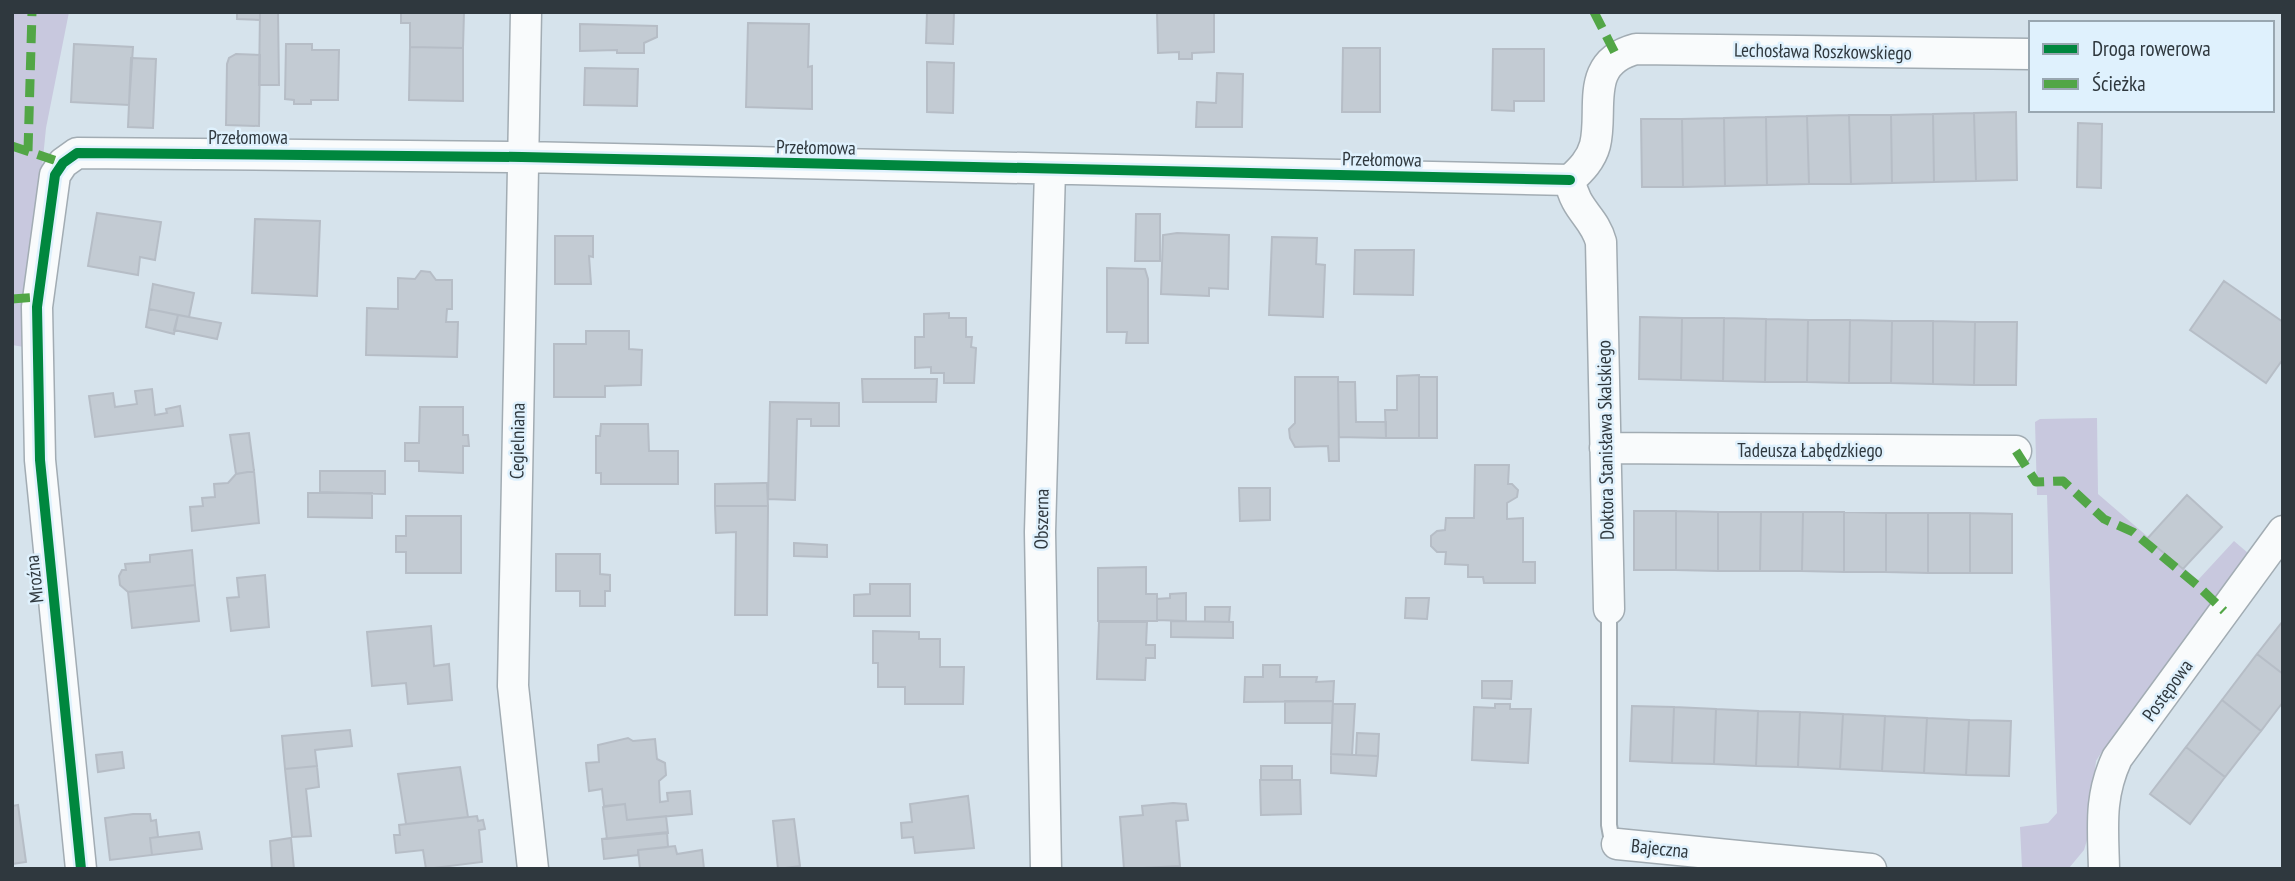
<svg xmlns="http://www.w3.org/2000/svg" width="2295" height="881" viewBox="0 0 2295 881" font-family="'PT Sans Narrow',sans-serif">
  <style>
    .green { fill: #c8c8de }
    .building { fill: #c3cbd3; stroke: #b6bdc6; stroke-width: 2 }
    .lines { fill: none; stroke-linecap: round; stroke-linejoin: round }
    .lane-casing { stroke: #a2acb3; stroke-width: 18 }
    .street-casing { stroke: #a2acb3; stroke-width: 33 }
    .lane { stroke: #f9fbfc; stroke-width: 14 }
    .street { stroke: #f9fbfc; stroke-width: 30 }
    .quiet { stroke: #52a646; stroke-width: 9; stroke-dasharray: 18 9; stroke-linecap: butt }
    .cycleway-casing { stroke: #dff1fd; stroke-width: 15 }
    .cycleway { stroke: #00873e; stroke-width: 10 }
    .labels { text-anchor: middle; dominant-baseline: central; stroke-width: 5; stroke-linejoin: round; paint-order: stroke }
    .street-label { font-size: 19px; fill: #2f383e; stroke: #dff1fd }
  </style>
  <rect width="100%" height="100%" fill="#d6e3ec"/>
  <path class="green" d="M12 12H69L46 128 24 347 12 345Z
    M2097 418 2098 494 2198 580 2234 541 2248 553 2173 663 2101 753 2096 761 2088 837 2084 850 2069 868H2022L2020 827 2048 823 2057 813 2047 495H2037L2035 422 2040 419Z"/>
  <path class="building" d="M237 12H260V20L237 19Z
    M260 12H278L279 85H259Z
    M401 12H464L463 48 410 47V23H401Z
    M927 12H954L953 44 926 43Z
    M1157 12H1214V52L1192 53V59H1179V52L1158 53Z
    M748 23 809 24 808 67 812 66V109L746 107Z
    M580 24 657 26V37L644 43V53H617V50L580 51Z
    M74 44 133 47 129 105 71 102Z
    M286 44H312V50H339L338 100H311V104H294V100L285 99Z
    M410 47 463 48V101L409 100Z
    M1343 48H1380V112H1342Z
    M1493 49H1544V101H1514V111L1492 110Z
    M236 54 260 55 259 126 226 125 227 64 229 58Z
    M131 58 156 59 153 128 128 127Z
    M927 62 954 63 953 113 927 112Z
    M585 68 638 69 637 106 584 105Z
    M1217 73 1243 74 1242 127H1196L1197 102 1216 103Z
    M2016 112 2017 180 1976 181 1974 113Z
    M1974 113 1976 181 1934 182 1933 114Z
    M1933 114 1934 182 1892 183 1891 115Z
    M1849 115 1851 184H1809L1807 116Z
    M1849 115H1891L1892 183 1851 184Z
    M1807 116 1809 184 1767 185 1766 117Z
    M1766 117 1767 185 1725 186 1724 118Z
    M1724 118 1725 186 1683 187 1682 119Z
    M1641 119H1682L1683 187H1642Z
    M2078 123 2102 124 2101 188 2077 187Z
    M97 213 161 222 155 260 140 257 138 275 88 266Z
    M1136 214H1160V261H1135Z
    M255 219 320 221 317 296 252 293Z
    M1177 233 1229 235 1228 289 1209 288V296L1161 294 1163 235Z
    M555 236H593V257L589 256 591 284H555Z
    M1272 237 1317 238 1316 264 1325 265 1323 317 1269 315Z
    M1355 250H1414L1413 295 1354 294Z
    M1107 268 1145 269 1148 279V343H1126L1127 332H1107Z
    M421 271 430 272 436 280H452V309H447L446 322H458L457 357 366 355 367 308 398 309V278L415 279Z
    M2224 281 2283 322V359L2266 383 2190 330Z
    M153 284 194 293 189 317 149 309Z
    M149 309 178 315 174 334 146 327Z
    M949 313V318H966V337H972L971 347 976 348 974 383H944V373H931V367L915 368V337H924V314Z
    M178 315 221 323 217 339 174 330Z
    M1640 317 1682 318 1681 380 1639 379Z
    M1682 318H1724L1723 381 1681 380Z
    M1724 318 1766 319 1765 382 1723 381Z
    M1766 319 1808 320 1807 382H1765Z
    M1808 320H1850L1849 383 1807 382Z
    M1850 320 1892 321 1891 383H1849Z
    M1892 321H1933V384L1891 383Z
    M1933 321 1975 322 1974 385 1933 384Z
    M1975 322H2017L2016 385H1974Z
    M586 331H629V349L642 350 641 385 605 386V397H554V344H586Z
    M1419 375V438H1386L1385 410H1397V376Z
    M1295 377H1338L1339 461H1329L1328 446 1295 447 1290 438 1289 429 1295 423Z
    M1419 377H1437V438H1419Z
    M862 379H937L936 402H863Z
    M1338 382H1355L1356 422H1386V438L1339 437Z
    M152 389 155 415 167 413 166 409 180 406 183 426 95 437 89 396 113 393 115 407 137 404 135 391Z
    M770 402 839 403V426H811V419H797L795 500 768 499Z
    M420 407H463V435H468L469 446H463V473L419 471V461H405V443H419Z
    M601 424H648L649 451H678V484H601V473H596V436H600Z
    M249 433 254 471 236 474 230 435Z
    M1475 465H1509L1508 484H1512L1518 490 1517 497 1507 503V519L1523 518V562H1535V583H1484L1483 577H1468V565L1445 564 1446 552H1437L1431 546V536L1437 531 1445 530 1446 518H1474Z
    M254 471 259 523 192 531 190 507 203 506 202 498 215 497 214 484 228 483 236 474Z
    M320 471H385V494L320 492Z
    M767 483 768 506H715V484Z
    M1239 488H1270V520L1240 521Z
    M308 493H372V518L308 517Z
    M2187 495 2222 527 2183 569 2147 539Z
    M715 506H768L767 615H735L736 532 716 533Z
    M1634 511H1676V570H1634Z
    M1676 511 1718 512V571L1676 570Z
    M1718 512H1761L1760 571H1718Z
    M1761 512H1803L1802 571H1760Z
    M1803 512H1844V572L1802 571Z
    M1844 512 1886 513V572H1844Z
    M1886 513H1928V573L1886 572Z
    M1928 513H1970V573H1928Z
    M1970 513 2012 514V573H1970Z
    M406 516H461V573H406V552H396V536H406Z
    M794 543 827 545V557L794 556Z
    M192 550 195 585 128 592 120 585 119 576 122 570H126L125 564 150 562V555Z
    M556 554H600V574L610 575V591H605V606H580V591H556Z
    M1146 567V594H1157V621H1098V568Z
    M265 575 269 627 231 631 227 598 239 597 237 578Z
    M870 584H910V616H854V595L870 594Z
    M195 585 199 621 132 628 128 592Z
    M1186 593V621L1157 620V599L1170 598V594Z
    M1406 598H1429L1427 619 1405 618Z
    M1205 607H1230L1229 622H1205Z
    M1171 621 1233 622V638L1171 637Z
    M2283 621V674L2257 654Z
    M1099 622H1147L1146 645H1155V658H1146L1145 680 1097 679Z
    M431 626 434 666 449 664 452 700 408 704 406 683 372 686 367 632Z
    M873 631 919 632V639H940V667H964L963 704H905V687H878V663H873Z
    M2257 654 2283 674V702L2261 731 2222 700Z
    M1263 665H1280V677H1317L1316 682 1334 681 1333 701 1244 702 1245 677H1263Z
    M1482 681H1512L1511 699 1482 698Z
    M2222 700 2261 731 2225 777 2186 747Z
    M1285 701H1333L1332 723H1285Z
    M1333 704H1355L1352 755 1331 754Z
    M1495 704H1510V709H1531L1528 763 1472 760 1474 707 1495 708Z
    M1632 706 1674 707 1672 763 1630 761Z
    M1674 707 1716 709 1714 764 1672 763Z
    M1716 709 1758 711 1756 766 1714 764Z
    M1758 711 1800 712 1798 767 1756 766Z
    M1800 712 1843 714 1840 769 1798 767Z
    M1843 714 1885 716 1882 771 1840 769Z
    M1885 716 1927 718 1924 773 1882 771Z
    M1927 718 1969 720 1966 775 1924 773Z
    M1969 720 2011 721 2009 776 1966 775Z
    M350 730 352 746 315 750 317 766 285 769 282 736Z
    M1357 733 1379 734 1378 756 1356 755Z
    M628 738 633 741 655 739 657 759 665 763 666 775 659 781 660 802 668 801 667 793 690 791 692 814 627 820 625 804 604 806 602 789 589 791 586 763 599 762 598 745Z
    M2186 747 2225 777 2190 824 2150 794Z
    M122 752 124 768 98 772 96 755Z
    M1331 754 1378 756 1376 776 1331 773Z
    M317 766 319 787 306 789 311 836 292 837 285 769Z
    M1261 766H1292V780H1261Z
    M460 767 468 817 406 824 398 774Z
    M1260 780H1300L1301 814 1261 815Z
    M968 796 974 848 915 853 913 837 902 838 901 823 912 822 910 804Z
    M1173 803 1186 804 1188 820 1176 821 1180 866 1124 869 1120 817 1143 815 1142 806Z
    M625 804 627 820 666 816 668 833 607 839 603 807Z
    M18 805 26 862 12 864V806Z
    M133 814H150L151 821 156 820 158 837 150 838 152 855 110 860 105 818Z
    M477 816 478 821 483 820 485 829 479 830 482 862 426 869 423 850 396 853 394 835H400L399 825Z
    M794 819 800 866 778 869 773 821Z
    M199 832 202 849 152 855 150 838Z
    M667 832 668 847 638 850V855L604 859 602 839Z
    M291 838 294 869H272L270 841Z
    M675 846 677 854 702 850 704 869H640L638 850Z"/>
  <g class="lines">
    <defs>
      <path id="lane" d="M1609 609V825L1611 836 1617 844"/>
      <path id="street" d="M526 12 513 686 533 869
        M1605 448 2016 451
        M1609 609 1601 242C1594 216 1575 211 1570 180 1581 170 1591 160 1595 145 1604 109 1583 63 1636 49L2031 54
        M1617 844 1871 869
        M81 869 40 460 37 307 55 175 63 163 77 153 522 157 1570 180
        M1046 869 1040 532 1050 170
        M2104 869C2103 827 2099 797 2117 758L2283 531"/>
    </defs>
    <use href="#lane" class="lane-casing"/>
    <use href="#street" class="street-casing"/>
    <use href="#lane" class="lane"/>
    <use href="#street" class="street"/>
    <path class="quiet" d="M1594 12 1617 57
      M12 146 63 163
      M28 151 32 12
      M12 299 38 297
      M2016 451 2036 482 2063 481 2104 519 2133 532 2198 586 2224 611"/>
    <defs>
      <path id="cycleway" d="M81 869 40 460 37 307 55 175 63 163 77 153 522 157 1570 180"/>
    </defs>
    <use href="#cycleway" class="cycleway-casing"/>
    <use href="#cycleway" class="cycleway"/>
  </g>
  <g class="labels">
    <g class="street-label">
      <text transform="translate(1823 51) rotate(1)">Lechosława Roszkowskiego</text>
      <text x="248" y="137">Przełomowa</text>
      <text transform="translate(816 147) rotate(1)">Przełomowa</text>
      <text transform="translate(1382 159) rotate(1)">Przełomowa</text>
      <text transform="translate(1605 440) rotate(-91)">Doktora Stanisława Skalskiego</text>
      <text transform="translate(517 441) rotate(-89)">Cegielniana</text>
      <text x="1810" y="450">Tadeusza Łabędzkiego</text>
      <text transform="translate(1041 519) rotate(-89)">Obszerna</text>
      <text transform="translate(34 579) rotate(-96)">Mroźna</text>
      <text transform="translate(2167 690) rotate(-54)">Postępowa</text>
      <text transform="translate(1660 848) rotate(6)">Bajeczna</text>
    </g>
  </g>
  <rect width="2295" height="881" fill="none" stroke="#2f383e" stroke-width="28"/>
  <rect x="2029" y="21" width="245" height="91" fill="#dff1fd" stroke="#99a7b1" stroke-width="2"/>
  <rect x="2043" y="44" width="35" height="10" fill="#00873e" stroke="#99a7b1" stroke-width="2"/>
  <text x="2092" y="56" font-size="21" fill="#2f383e">Droga rowerowa</text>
  <rect x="2043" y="79" width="35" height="10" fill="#52a646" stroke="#99a7b1" stroke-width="2"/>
  <text x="2092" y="91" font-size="21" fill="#2f383e">Ścieżka</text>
</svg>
